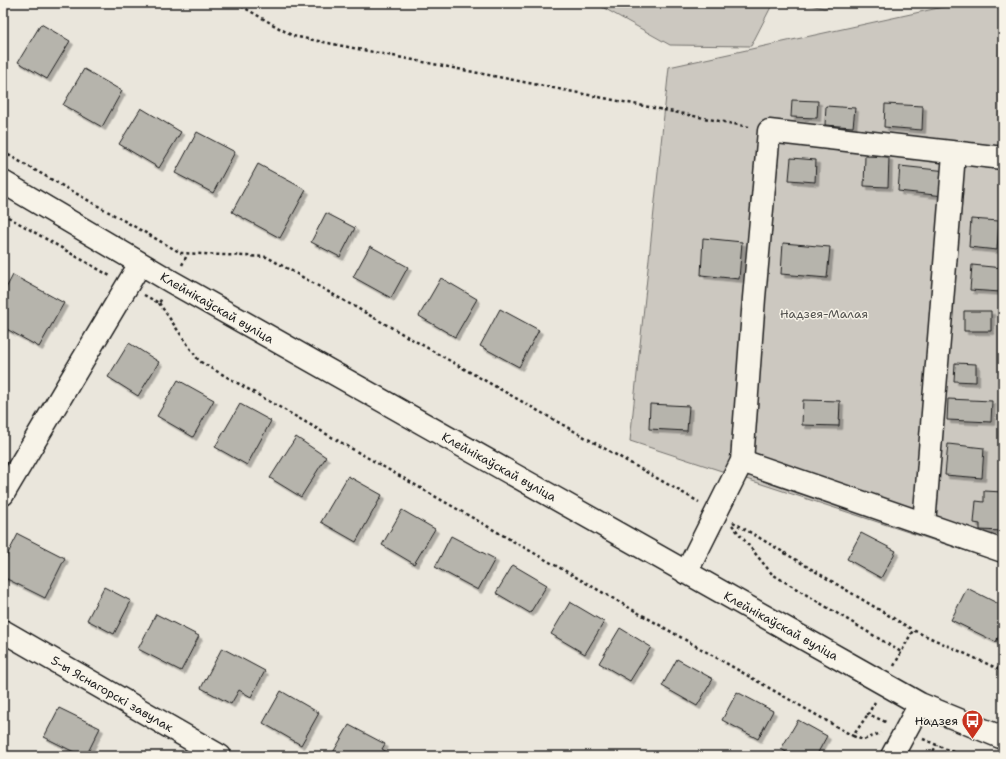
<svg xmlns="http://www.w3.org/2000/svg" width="1006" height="759" viewBox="0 0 1006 759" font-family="'Shantell Sans',sans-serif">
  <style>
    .green { fill: #ccc8c0; stroke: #74726e }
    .building { fill: #b6b4ac; stroke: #1c1c1c; filter: url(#shadow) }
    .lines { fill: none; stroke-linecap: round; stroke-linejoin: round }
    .minor-casing { stroke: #1c1c1c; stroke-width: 25 }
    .path { stroke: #1c1c1c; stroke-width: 2.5; stroke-dasharray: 3 3; stroke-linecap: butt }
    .minor { stroke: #f7f3e8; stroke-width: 22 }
    .labels { text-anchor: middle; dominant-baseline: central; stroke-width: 3; stroke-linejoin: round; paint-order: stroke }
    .street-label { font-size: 12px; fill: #1c1c1c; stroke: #f7f3e8 }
    .park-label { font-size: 12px; fill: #51504d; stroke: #f7f3e8 }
    .poi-label { font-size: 12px; fill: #1c1c1c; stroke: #f7f3e8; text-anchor: end }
  </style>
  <defs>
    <filter id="shadow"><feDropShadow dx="3.5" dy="3.5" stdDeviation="0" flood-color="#0004"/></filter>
  </defs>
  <rect width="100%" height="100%" fill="#eae6dc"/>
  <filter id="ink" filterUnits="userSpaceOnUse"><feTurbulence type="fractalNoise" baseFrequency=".025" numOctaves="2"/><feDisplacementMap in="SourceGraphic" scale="8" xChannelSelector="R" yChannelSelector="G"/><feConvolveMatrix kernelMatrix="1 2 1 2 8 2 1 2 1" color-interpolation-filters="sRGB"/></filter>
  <g filter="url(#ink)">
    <path class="green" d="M595 3H773L751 46 670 45Z
      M801 3H841L824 8Z
      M961 3H1003V563L630 441 669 67Z"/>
    <path class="building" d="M41 24 70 41 47 79 18 62Z
      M84 69 122 91 102 127 63 105Z
      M792 100 818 101 817 118 791 117Z
      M885 104 923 106 922 130 884 127Z
      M826 106 855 108 853 127 825 125Z
      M141 108 181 132 159 168 119 144Z
      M197 132 235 152 213 193 175 173Z
      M865 156 889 157 888 187 864 186Z
      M791 158 816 160 815 182 789 180Z
      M258 164 306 190 280 238 232 212Z
      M900 166 947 171 944 196 898 191Z
      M326 213 355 228 340 257 311 242Z
      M971 219 999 221 997 250 969 247Z
      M703 238 742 242 739 279 701 275Z
      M783 243 830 247 827 278 781 274Z
      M370 246 408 267 391 298 353 277Z
      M972 265 1003 268 1001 292 970 290Z
      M13 275 64 303 39 347 3 327V294Z
      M441 278 477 299 455 337 419 316Z
      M500 309 539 330 519 367 480 346Z
      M964 311H991V331H964Z
      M129 343 159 362 138 396 108 377Z
      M955 363 976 364V382L954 381Z
      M178 380 214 400 193 437 157 416Z
      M948 399 992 401 991 422 947 420Z
      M803 400 840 401 839 426 802 425Z
      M240 404 271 421 247 465 215 447Z
      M650 404 689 406 687 431 649 429Z
      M296 437 326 457 301 497 270 478Z
      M948 444 984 448 982 478 945 475Z
      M348 476 382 495 356 542 321 522Z
      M984 491 1003 492V531L980 530V524L974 523 976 501 984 502Z
      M402 510 435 529 414 564 382 545Z
      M861 533 896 551 881 578 847 559Z
      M18 534 65 558 45 598 3 577V563Z
      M451 536 495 559 478 590 435 567Z
      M513 565 547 585 530 613 496 593Z
      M104 587 131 601 114 634 87 620Z
      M967 588 1003 606V628L996 642 951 620Z
      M570 602 604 622 585 654 551 634Z
      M156 614 199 636 181 671 138 649Z
      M620 628 651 647 630 681 599 663Z
      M222 648 265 671 251 697 239 690 231 704 201 688Z
      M677 659 713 679 697 706 662 686Z
      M281 691 319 713 301 745 263 723Z
      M737 692 773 711 758 739 722 720Z
      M59 708 100 728 86 756H82L44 737Z
      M798 720 827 736 816 756H793L781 749Z
      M349 725 385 744 382 749 393 756H331Z"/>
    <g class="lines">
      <defs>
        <path id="minor" d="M1003 158 769 131 754 298 742 461 1003 551
          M3 182 172 282 920 704 1003 738
          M3 494 140 264
          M924 524 954 154
          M686 573 742 461
          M3 631 220 756
          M892 756 920 704"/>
      </defs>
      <use href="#minor" class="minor-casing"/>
      <path class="path" d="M236 3 293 36 749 127
        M3 152 181 253 267 257 699 502
        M3 214 110 276
        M182 265 188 253
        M144 295 159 303 162 298
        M159 303 199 361 853 736 868 714
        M733 522 913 630
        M732 525 772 574 901 652
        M894 666 913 630 1003 671
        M875 702 868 714 888 723
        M853 736 863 740 881 733
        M923 739 962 756
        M930 756 937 745"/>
      <use href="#minor" class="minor"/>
    </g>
  </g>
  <defs>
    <symbol id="bus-pin" viewBox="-11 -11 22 30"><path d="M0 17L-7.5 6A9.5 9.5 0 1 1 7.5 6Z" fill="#c8321e" stroke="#f7f3e8"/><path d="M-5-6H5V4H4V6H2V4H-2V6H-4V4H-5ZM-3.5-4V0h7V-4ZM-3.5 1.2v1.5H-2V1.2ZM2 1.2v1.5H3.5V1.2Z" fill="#fff"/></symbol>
  </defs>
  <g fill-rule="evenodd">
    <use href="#bus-pin" x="960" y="708" width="25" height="34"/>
  </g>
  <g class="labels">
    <g class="street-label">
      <text transform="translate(217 308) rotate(30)">Клейнікаўскай вуліца</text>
      <text transform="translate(499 467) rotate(29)">Клейнікаўскай вуліца</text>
      <text transform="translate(781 626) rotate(29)">Клейнікаўскай вуліца</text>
      <text transform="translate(112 694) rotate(30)">5-ы Яснагорскі завулак</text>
    </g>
    <g class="park-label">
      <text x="824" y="314">Надзея-Малая</text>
    </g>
    <g class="poi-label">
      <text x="958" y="721">Надзея</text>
    </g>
  </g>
  <rect width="1006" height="759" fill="none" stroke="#f7f3e8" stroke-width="16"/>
  <rect x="8" y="8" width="990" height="743" fill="none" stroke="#1c1c1c" stroke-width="1.5" filter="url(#ink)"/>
</svg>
